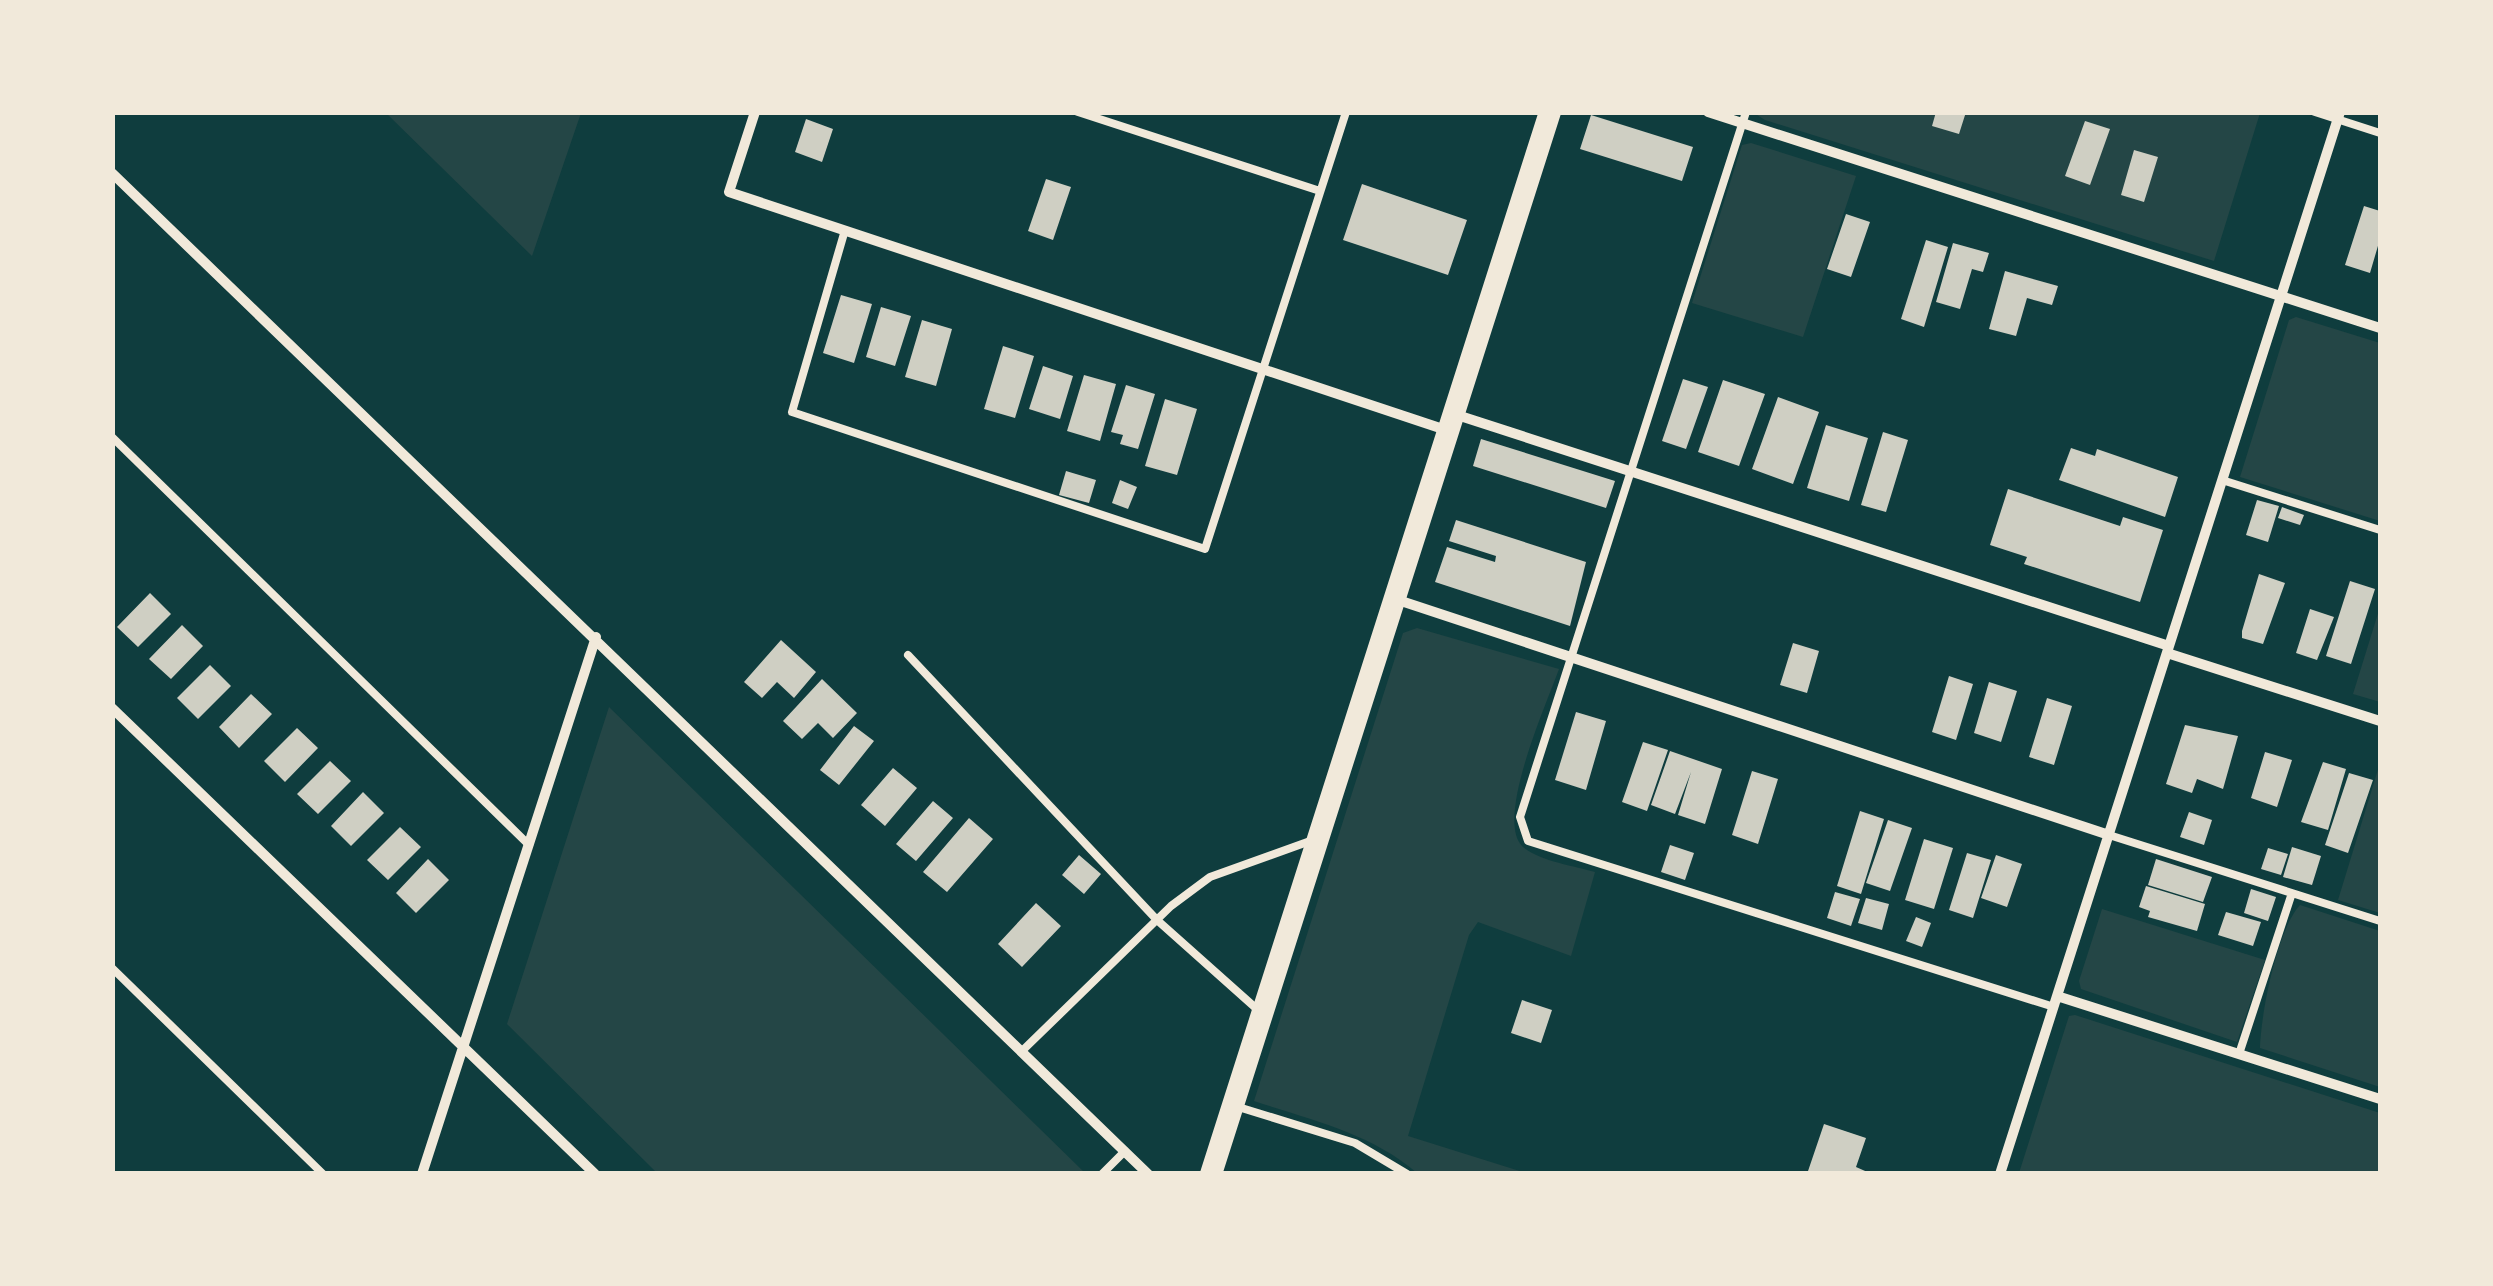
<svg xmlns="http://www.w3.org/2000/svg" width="2493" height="1286" viewBox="0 0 2493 1286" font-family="Barlow,sans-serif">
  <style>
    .green { fill: #244646 }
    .building { fill: #cfcfc3 }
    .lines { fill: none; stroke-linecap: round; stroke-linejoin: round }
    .service { stroke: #f1e9da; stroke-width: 8 }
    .minor { stroke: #f1e9da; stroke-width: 10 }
    .primary { stroke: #f1e9da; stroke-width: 22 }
  </style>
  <rect width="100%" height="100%" fill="#0f3d3e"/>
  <path class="green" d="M386 113H581L532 256Z
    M1754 113H2260L2214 261 1765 120Z
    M1751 143 1856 176 1803 337 1692 303 1742 145Z
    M2296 317 2380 343V521L2240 477 2289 320Z
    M2380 607V702L2353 694Z
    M1417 628 1559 669C1547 703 1495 818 1522 846 1538 861 1575 866 1595 872L1571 956 1478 922 1469 935 1408 1136 1526 1173H1417C1371 1133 1311 1120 1254 1101L1403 633Z
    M609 707 1084 1172 657 1173 507 1024Z
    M2380 763V913L2338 900Z
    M2300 905 2380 931V1087L2260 1048C2261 1013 2277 930 2300 905Z
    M2102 909 2265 960 2237 1042 2081 989 2079 981Z
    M2075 1015 2380 1113V1173H2019L2069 1016Z"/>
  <path class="building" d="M1936 112H1966L1959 134 1932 126Z
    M1591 115 1693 147 1682 181 1580 149Z
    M806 119 833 129 822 162 795 152Z
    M2085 121 2110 129 2090 185 2065 176Z
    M2134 150 2158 157 2144 202 2121 195Z
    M1046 179 1071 187 1053 240 1028 231Z
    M1362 184 1467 220 1448 275 1343 240Z
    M2364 206 2380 211V239L2370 273 2345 265Z
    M1846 214 1870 222 1851 277 1827 269Z
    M1926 240 1948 247 1924 327 1901 319Z
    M1953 243 1989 253 1983 272 1972 269 1960 309 1936 302Z
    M2005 271 2058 286 2052 305 2027 298 2016 336 1989 329Z
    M841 295 872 304 854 363 823 353Z
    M881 307 911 316 895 366 866 357Z
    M922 320 952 329 936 386 905 377Z
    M1003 346 1034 356 1015 418 984 409Z
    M1043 366 1073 376 1060 419 1029 409Z
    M1084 375 1116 384 1100 441 1067 431Z
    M1683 379 1708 387 1686 449 1662 441Z
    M1723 380 1765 394 1739 466 1698 452Z
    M1126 385 1155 394 1138 449 1120 444 1123 435 1111 432Z
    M1778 397 1819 412 1793 484 1752 469Z
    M1165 399 1197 409 1177 475 1145 466Z
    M1826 425 1868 438 1849 501 1807 488Z
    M1883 432 1908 440 1886 512 1861 505Z
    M1481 439 1615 481 1606 508 1473 466Z
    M2071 448 2095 456 2097 449 2178 477 2165 517 2059 480Z
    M1066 471 1096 480 1089 503 1059 495Z
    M1120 480 1137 487 1128 509 1112 503Z
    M2008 489 2120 526 2123 517 2163 530 2140 602 2024 564 2027 557 1990 545Z
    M2257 500 2279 506 2268 542 2246 535Z
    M2282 507 2304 515 2300 525 2278 518Z
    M1456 520 1586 562 1570 626 1435 582 1447 547 1495 562 1496 556 1449 541Z
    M2259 574 2285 583 2263 644 2242 638V631Z
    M2350 581 2375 589 2351 664 2326 656Z
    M150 593 171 614 138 647 117 627Z
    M2310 609 2334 617 2317 660 2296 653Z
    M182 625 203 646 171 679 149 659Z
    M781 640 816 672 794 698 777 682 762 698 744 682Z
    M1793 643 1819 651 1807 693 1780 685Z
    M210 665 231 686 198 719 177 698Z
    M1949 676 1973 684 1956 740 1932 732Z
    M822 679 857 713 833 738 818 723 802 739 783 721Z
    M1989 682 2017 691 2001 742 1974 733Z
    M251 694 272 714 239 748 219 727Z
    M2047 698 2072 706 2054 765 2029 757Z
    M1576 712 1606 721 1586 790 1555 780Z
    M2185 725 2238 736 2223 789 2197 779 2192 793 2166 784Z
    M854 726 874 741 839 785 820 770Z
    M297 728 318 748 285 782 264 761Z
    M1643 742 1668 750 1647 811 1622 802Z
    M1670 751 1722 769 1705 824 1678 815 1691 772 1675 814 1651 805Z
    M2265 752 2292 760 2277 807 2251 798Z
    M330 761 351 781 318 814 297 794Z
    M2323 762 2346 769 2328 830 2301 822Z
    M893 768 917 788 885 826 861 805Z
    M1752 771 1778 779 1758 844 1732 835Z
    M2349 773 2373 780 2348 853 2325 845Z
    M363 792 384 813 351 846 331 826Z
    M933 801 953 818 916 861 896 844Z
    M1860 811 1884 819 1861 894 1837 886Z
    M2189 812 2212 820 2204 845 2180 837Z
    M969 818 993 839 947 892 923 872Z
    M1888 820 1912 828 1890 891 1866 883Z
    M400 827 421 847 388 880 367 860Z
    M1924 839 1953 848 1934 909 1905 900Z
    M1670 845 1694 853 1685 880 1661 872Z
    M2292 847 2321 856 2312 885 2283 877Z
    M2268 848 2288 854 2281 875 2261 869Z
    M1967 853 1991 860 1973 918 1949 910Z
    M1079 855 1101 874 1084 894 1062 875Z
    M1996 855 2022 864 2007 907 1981 898Z
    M428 859 449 880 416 913 396 893Z
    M2156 859 2212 877 2203 902 2148 885Z
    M2146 886 2205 904 2197 931 2148 917 2150 911 2139 907Z
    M2251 889 2276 897 2268 921 2244 913Z
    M1835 892 1860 899 1851 926 1827 918Z
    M1866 898 1889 904 1882 930 1858 923Z
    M1036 903 1061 926 1022 967 998 944Z
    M2226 912 2261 922 2253 946 2218 935Z
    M1916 917 1931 923 1922 947 1906 941Z
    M1522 1000 1552 1010 1541 1043 1511 1033Z
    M1824 1124 1866 1138 1856 1167 1872 1174H1807Z"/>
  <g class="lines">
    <path class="service" d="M1078 112 1320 191
      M1746 112 1520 817 1528 841 2054 1007
      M2315 112 2380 133
      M845 230 792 412 1205 549 1346 112
      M112 437 529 845
      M2222 480 2380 530
      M908 655 1157 920 1258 1010
      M2109 835 2380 921
      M112 968 323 1174
      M1022 1051 1171 906 1210 877 1313 840
      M2239 1054 2292 893
      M1235 1106 1355 1143 1407 1174
      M1102 1174 1125 1151"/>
    <path class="minor" d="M755 112 729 192 1446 430
      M1708 112 2380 328
      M112 173 1148 1174
      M1454 414 2169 646
      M1395 599 2109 835
      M2167 653 2380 721
      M112 708 595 1174
      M2057 996 2380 1099
      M422 1174 596 637
      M2000 1174 2340 112"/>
    <path class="primary" d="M1211 1174 1550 112"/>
  </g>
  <rect width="2493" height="1286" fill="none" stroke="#f1e9da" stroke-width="230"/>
</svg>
